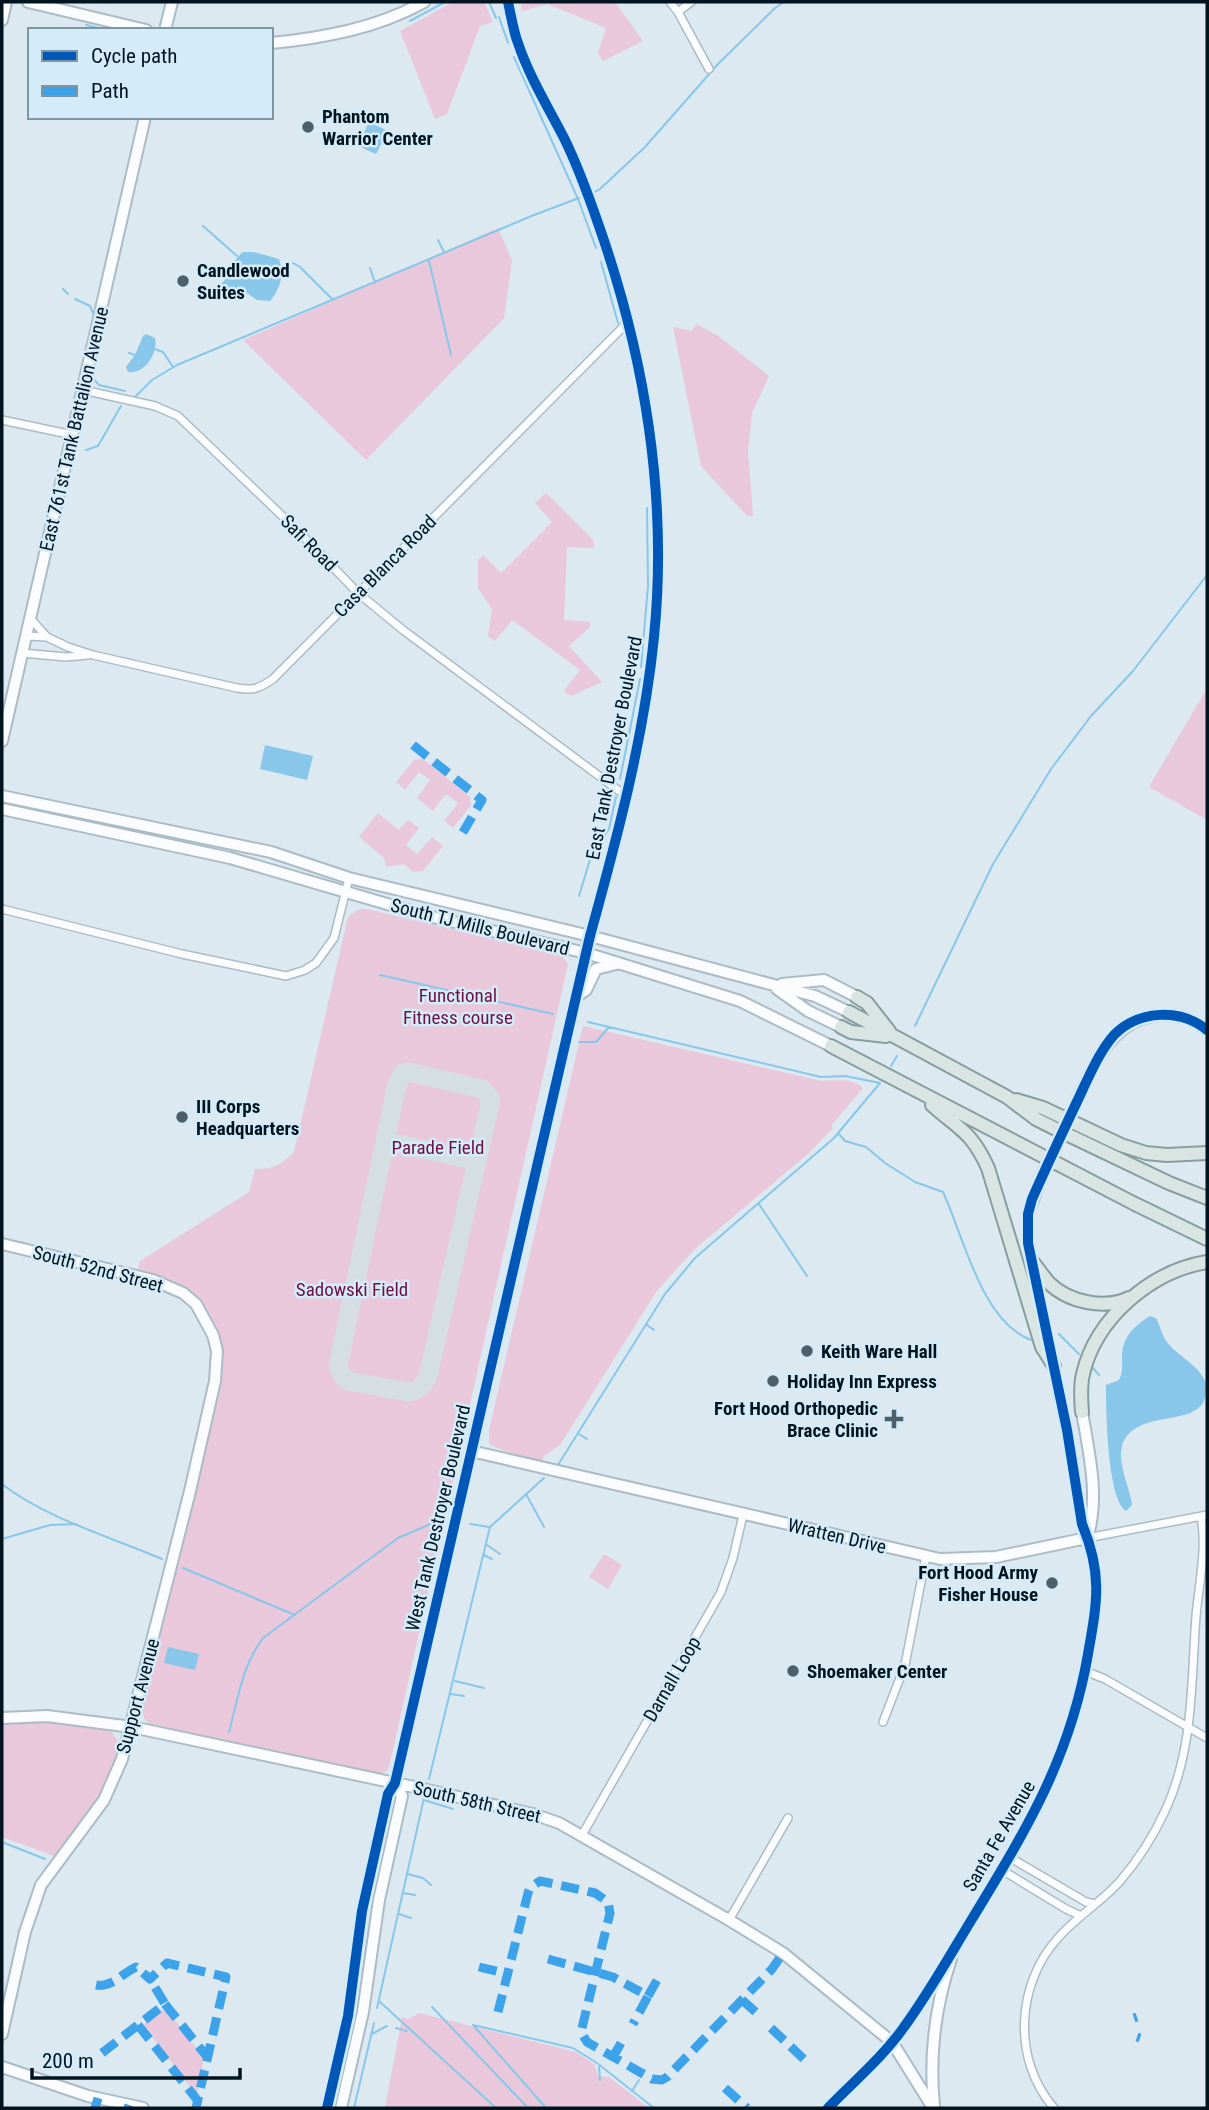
<svg xmlns="http://www.w3.org/2000/svg" width="1209" height="2110" viewBox="0 0 1209 2110" font-family="'Roboto Condensed',sans-serif">
  <style>
    .green { fill: #e8c8da }
    .water { fill: #88c7e9 }
    .lines { fill: none; stroke-linecap: round; stroke-linejoin: round }
    .stream { stroke: #88c7e9; stroke-width: 2 }
    .taxiway { stroke: #d5dee3; stroke-width: 19 }
    .street-casing { stroke: #abbcc6; stroke-width: 10 }
    .secondary-casing { stroke: #abbcc6; stroke-width: 14 }
    .primary-casing { stroke: #879e9f; stroke-width: 16 }
    .street { stroke: #fafcfd; stroke-width: 7 }
    .secondary { stroke: #fafcfd; stroke-width: 10 }
    .primary { stroke: #d9e5e3; stroke-width: 12 }
    .secondary-bridge-casing { stroke: #abbcc6; stroke-width: 14; stroke-linecap: butt }
    .secondary-bridge { stroke: #fafcfd; stroke-width: 10 }
    .quiet { stroke: #3ca2ea; stroke-width: 9; stroke-dasharray: 18 9; stroke-linecap: butt }
    .cycleway-casing { stroke: #d4ebf9; stroke-width: 15 }
    .cycleway { stroke: #0057b8; stroke-width: 10 }
    .poi-dot { fill: #4d5f69; stroke: #d4ebf9; stroke-width: 2.5 }
    .labels { text-anchor: middle; dominant-baseline: central; stroke-width: 5; stroke-linejoin: round; paint-order: stroke }
    .poi-label { font-size: 19px; font-weight: bold; fill: #001420; stroke: #d4ebf9; text-anchor: start }
    .street-label { font-size: 19px; fill: #001420; stroke: #d4ebf9 }
    .park-label { font-size: 19px; fill: #6e0f42; stroke: #d4ebf9 }
  </style>
  <rect width="100%" height="100%" fill="#dce9f1"/>
  <path class="green" d="M453 2H484L493 22 480 26 447 114 435 119 400 31Z
    M521 2H615L643 41 603 61 598 53 606 28 547 4 522 11Z
    M498 228 512 260 504 318 366 460 243 340Z
    M696 324 717 335 769 376 752 413 748 451 753 516H747L701 466 673 327 692 331Z
    M546 493 593 540 594 548 567 547 564 620 590 622V627L569 646 602 682 571 696 564 691 580 670 512 620 495 641 488 636 492 609 478 588V560L483 555 501 573 552 522 535 503Z
    M1207 688V820L1149 787Z
    M423 759 470 797 471 805 453 828 444 821 458 803 446 794 433 811 417 798 430 780 419 772 405 790 396 782 414 760Z
    M378 813 399 830 408 820 419 828 406 845 417 854 432 837 443 846 423 871 413 872 404 864 386 867 384 858 359 837Z
    M359 909H367L562 956 568 964 393 1750 388 1770 381 1774 151 1726 144 1718 142 1708 187 1528 223 1371C222 1310 195 1283 138 1269L140 1261 249 1192 255 1169C272 1170 283 1164 294 1152L347 921 349 916Z
    M583 1026 822 1081C836 1081 851 1077 863 1088L831 1126 833 1128 808 1154 697 1247 681 1264 656 1292 560 1445 544 1456 542 1463 494 1447 489 1443V1430Z
    M604 1554 622 1565 608 1589 589 1577Z
    M29 1722C56 1722 85 1723 111 1731L119 1743C114 1787 79 1823 54 1856L2 1837V1724Z
    M160 2010 169 2012 204 2058 197 2096 143 2025Z
    M419 2013 576 2052 595 2065 598 2076 609 2077 649 2108H385L402 2017 408 2019Z"/>
  <path class="water" d="M369 122 388 131 376 154 358 146Z
    M243 252H254L279 259C284 275 281 288 270 301L257 300 239 288 224 291 221 290V285C230 274 231 261 243 252Z
    M146 334 155 338C158 354 145 374 128 372L126 367 135 355 143 336Z
    M265 745 313 756 307 780 260 769Z
    M1150 1316 1156 1318C1160 1325 1162 1336 1167 1342 1177 1356 1198 1364 1205 1381 1207 1386 1206 1391 1205 1397 1198 1429 1134 1407 1122 1446 1117 1464 1130 1487 1132 1505L1126 1511C1107 1499 1106 1408 1106 1385L1119 1380C1123 1373 1122 1366 1122 1358 1122 1337 1133 1327 1150 1316Z
    M168 1647 199 1654 195 1670 164 1663Z"/>
  <g class="lines">
    <path class="stream" d="M489 2 496 18
      M499 17 508 43
      M410 21 445 2
      M86 25 107 30
      M514 57 578 199 596 248
      M593 193 600 189 645 147 718 64 775 8 784 2
      M203 226 237 256
      M438 240 444 252
      M429 261 451 355
      M601 262 618 323
      M293 263 300 267 333 300
      M370 268 375 283
      M217 284 220 285
      M63 289 68 294
      M75 299 90 306 93 313
      M155 349 163 352 173 367
      M129 353 135 355
      M92 377 99 385 125 391
      M135 397 152 380 177 365 534 215 579 198
      M86 450 98 446 121 406
      M641 667 648 586 647 508
      M620 779 640 679
      M579 896 592 853 609 829 616 797
      M380 975 553 1014
      M915 1026 993 864 1051 769 1091 716 1133 671 1207 575
      M579 1042H596L609 1027
      M891 1066 897 1056
      M838 1133 845 1141 866 1147 885 1163 915 1182 943 1192C964 1237 981 1321 1031 1340
      M759 1204 807 1276
      M647 1325 654 1330
      M1059 1334 1079 1354
      M1093 1368 1099 1375
      M579 1434 587 1439
      M558 1465 665 1294 695 1258 834 1138 880 1083 845 1076 821 1077 588 1022
      M2 1484C43 1517 113 1538 162 1559
      M526 1494 544 1527
      M470 1524 489 1527
      M2 1539 50 1525 76 1524
      M487 1545 500 1554
      M484 1555 492 1559
      M183 1568 295 1615
      M455 1681 484 1688
      M451 1694 464 1696
      M229 1732C238 1699 242 1666 263 1638L398 1538 442 1519
      M429 1779 490 1527 544 1478
      M424 1800 453 1809
      M2 1842 45 1859
      M408 1874 423 1878 431 1885
      M403 1893 415 1895
      M399 1914 411 1918
      M379 2001 496 2108
      M432 2007 528 2108
      M377 2008 424 1798
      M396 2028 407 2031
      M372 2034 387 2026
      M599 2067 600 2080
      M632 2091 639 2080
      M354 2108 374 2023
      M546 2108 473 2025 573 2048 597 2063 654 2108"/>
    <path class="taxiway" d="M409 1072 482 1089 490 1098V1104L428 1376C423 1386 420 1390 409 1392L348 1381 342 1375 338 1366 397 1084 403 1073Z
      M385 1141 477 1161"/>
    <defs>
      <path id="street" d="M670 2 678 12 709 69
        M678 12 691 2
        M83 390 155 406 178 416 301 534 358 593 403 630 626 796
        M2 420 73 435
        M30 618 47 637
        M26 636 47 637 68 647 93 655 237 688C253 691 260 688 273 679L629 321
        M22 653 66 657 88 655
        M2 909 182 954 286 976 305 970 316 963 334 938 349 878
        M1087 1538 1207 1515
        M1085 1671 1105 1679 1207 1738
        M883 1722 905 1665 926 1556
        M582 1835 721 1592 733 1558 743 1515
        M1009 1857 1086 1902 1095 1904
        M1002 1870 1066 1909 1081 1916
        M729 1920 788 1818
        M1054 2108C1012 2060 1016 1984 1058 1938 1077 1916 1102 1902 1121 1880 1139 1859 1154 1835 1166 1809 1194 1747 1191 1682 1196 1616 1199 1583 1207 1549 1201 1516"/>
      <path id="secondary" d="M28 2 146 30
        M2 20 6 2
        M165 30 172 2
        M271 43C324 38 377 28 424 2
        M2 741 145 117
        M2 796 271 852 349 878 590 936 815 996 849 1012
        M2 809 230 858 428 916 586 953 740 1001 831 1046
        M782 984 824 980 857 997
        M777 989 808 1011 841 1027
        M576 997 586 990 596 969 616 964
        M1073 1109C1092 1070 1110 1017 1162 1015 1179 1014 1194 1019 1207 1030
        M2 1244 153 1280 183 1293 196 1304 213 1335 217 1351 215 1381 190 1491 122 1759 104 1800 41 1885 25 1932 2 2034
        M1082 1412C1089 1453 1100 1498 1087 1538
        M471 1451 940 1559 996 1557 1087 1538
        M2 1718 47 1716 132 1727 414 1787 533 1814 559 1823 729 1920 783 1953 892 2042 933 2108
        M2 2067 88 2096 143 2108
        M934 2105C929 2055 935 2007 951 1959
        M327 2108 348 2016 362 1911 388 1794 395 1783 590 936C617 838 644 738 654 637 668 498 645 357 599 226 589 197 578 166 564 138 548 107 529 76 518 43 513 30 511 15 508 2
        M341 2108 363 2012 379 1900 402 1796 395 1783
        M828 2108C853 2082 883 2057 904 2027 929 1993 950 1955 972 1919 1026 1830 1070 1759 1088 1654 1097 1603 1103 1574 1082 1524L1067 1430 1028 1243V1214L1041 1178"/>
      <path id="primary" d="M857 997 867 1003 889 1031
        M849 1012 1007 1097 1036 1119 1058 1130 1169 1183 1207 1198
        M841 1027 851 1032 886 1036
        M831 1046 1133 1203 1207 1239
        M1016 1100 1043 1108 1121 1145 1146 1153 1167 1155 1207 1153
        M932 1105C960 1130 971 1131 988 1168L1042 1347 1054 1366
        M1031 1260C1037 1267 1043 1276 1049 1283 1068 1302 1105 1310 1129 1298
        M1082 1412C1081 1400 1080 1386 1083 1374 1096 1318 1151 1271 1207 1262"/>
    </defs>
    <use href="#street" class="street-casing"/>
    <use href="#secondary" class="secondary-casing"/>
    <use href="#primary" class="primary-casing"/>
    <use href="#street" class="street"/>
    <use href="#secondary" class="secondary"/>
    <use href="#primary" class="primary"/>
    <defs>
      <path id="secondary-bridge" d="M1041 1178 1073 1109"/>
    </defs>
    <use href="#secondary-bridge" class="secondary-bridge-casing"/>
    <use href="#secondary-bridge" class="secondary-bridge"/>
    <path class="quiet" d="M413 745 482 800 459 839
      M548 1959 613 1977 648 1996 633 2024
      M479 1967 508 1974
      M96 1985C111 1988 123 1973 136 1967L150 1979 167 1963 226 1977 196 2108
      M648 1996 660 1975
      M742 2000 758 2014
      M165 2004 208 2058
      M498 2012 528 1893 530 1888 540 1881 595 1893 608 1902 610 1913 581 2032 587 2042 652 2079 662 2080 667 2077 772 1969 783 1953
      M1134 2018 1137 2017
      M138 2025 198 2101
      M771 2028 807 2062
      M1137 2037 1140 2038
      M102 2053 165 2004 150 1979
      M613 2057 621 2043
      M725 2088 747 2108
      M95 2108 98 2098
      M128 2108 129 2105"/>
    <defs>
      <path id="cycleway" d="M327 2108 348 2016 362 1911 388 1794 395 1783 590 936C617 838 644 738 654 637 668 498 645 357 599 226 589 197 578 166 564 138 548 107 529 76 518 43 513 30 511 15 508 2
        M828 2108C853 2082 883 2057 904 2027 929 1993 950 1955 972 1919 1026 1830 1070 1759 1088 1654 1097 1603 1103 1574 1082 1524L1067 1430 1028 1243V1214L1032 1199C1048 1163 1065 1127 1082 1091 1091 1072 1100 1051 1114 1035 1139 1010 1180 1008 1207 1030"/>
    </defs>
    <use href="#cycleway" class="cycleway-casing"/>
    <use href="#cycleway" class="cycleway"/>
  </g>
  <g class="poi-dot">
    <circle cx="308" cy="127" r="7"/>
    <circle cx="183" cy="281" r="7"/>
    <circle cx="182" cy="1117" r="7"/>
    <circle cx="807" cy="1351" r="7"/>
    <circle cx="773" cy="1381" r="7"/>
    <path d="M890.5 1408.5h7v7h7v7h-7v7h-7v-7h-7v-7h7z"/>
    <circle cx="1052" cy="1583" r="7"/>
    <circle cx="793" cy="1671" r="7"/>
  </g>
  <g class="labels">
    <g class="poi-label">
      <text x="322" y="116">Phantom<tspan x="322" dy="22">Warrior Center</tspan></text>
      <text x="197" y="270">Candlewood<tspan x="197" dy="22">Suites</tspan></text>
      <text x="196" y="1106">III Corps<tspan x="196" dy="22">Headquarters</tspan></text>
      <text x="821" y="1351">Keith Ware Hall</text>
      <text x="787" y="1381">Holiday Inn Express</text>
      <text x="878" y="1408" text-anchor="end">Fort Hood Orthopedic<tspan x="878" dy="22">Brace Clinic</tspan></text>
      <text x="1038" y="1572" text-anchor="end">Fort Hood Army<tspan x="1038" dy="22">Fisher House</tspan></text>
      <text x="807" y="1671">Shoemaker Center</text>
    </g>
    <g class="street-label">
      <text transform="translate(74 429) rotate(-77)">East 761st Tank Battalion Avenue</text>
      <text transform="translate(309 543) rotate(45)">Safi Road</text>
      <text transform="translate(385 566) rotate(-45)">Casa Blanca Road</text>
      <text transform="translate(614 748) rotate(-79)">East Tank Destroyer Boulevard</text>
      <text transform="translate(480 927) rotate(14)">South TJ Mills Boulevard</text>
      <text transform="translate(98 1269) rotate(15)">South 52nd Street</text>
      <text transform="translate(438 1518) rotate(-77)">West Tank Destroyer Boulevard</text>
      <text transform="translate(837 1536) rotate(13)">Wratten Drive</text>
      <text transform="translate(672 1679) rotate(-60)">Darnall Loop</text>
      <text transform="translate(138 1696) rotate(-75)">Support Avenue</text>
      <text transform="translate(477 1802) rotate(13)">South 58th Street</text>
      <text transform="translate(999 1836) rotate(-60)">Santa Fe Avenue</text>
    </g>
    <g class="park-label">
      <text x="458" y="995">Functional<tspan x="458" dy="22">Fitness course</tspan></text>
      <text x="438" y="1147">Parade Field</text>
      <text x="352" y="1289">Sadowski Field</text>
    </g>
  </g>
  <rect width="1209" height="2110" fill="none" stroke="#001420" stroke-width="7"/>
  <rect x="28" y="28" width="245" height="91" fill="#d4ebf9" stroke="#7f95a2" stroke-width="2"/>
  <rect x="42" y="51" width="35" height="10" fill="#0057b8" stroke="#7f95a2" stroke-width="2"/>
  <text x="91" y="63" font-size="21" fill="#001420">Cycle path</text>
  <rect x="42" y="86" width="35" height="10" fill="#3ca2ea" stroke="#7f95a2" stroke-width="2"/>
  <text x="91" y="98" font-size="21" fill="#001420">Path</text>
  <path d="M32 2068v10h208v-10" fill="none" stroke="#001420" stroke-width="3.5"/>
  <text x="42" y="2068" font-size="21" fill="#001420" stroke="#d4ebf9" stroke-width="5" paint-order="stroke">200 m</text>
</svg>
